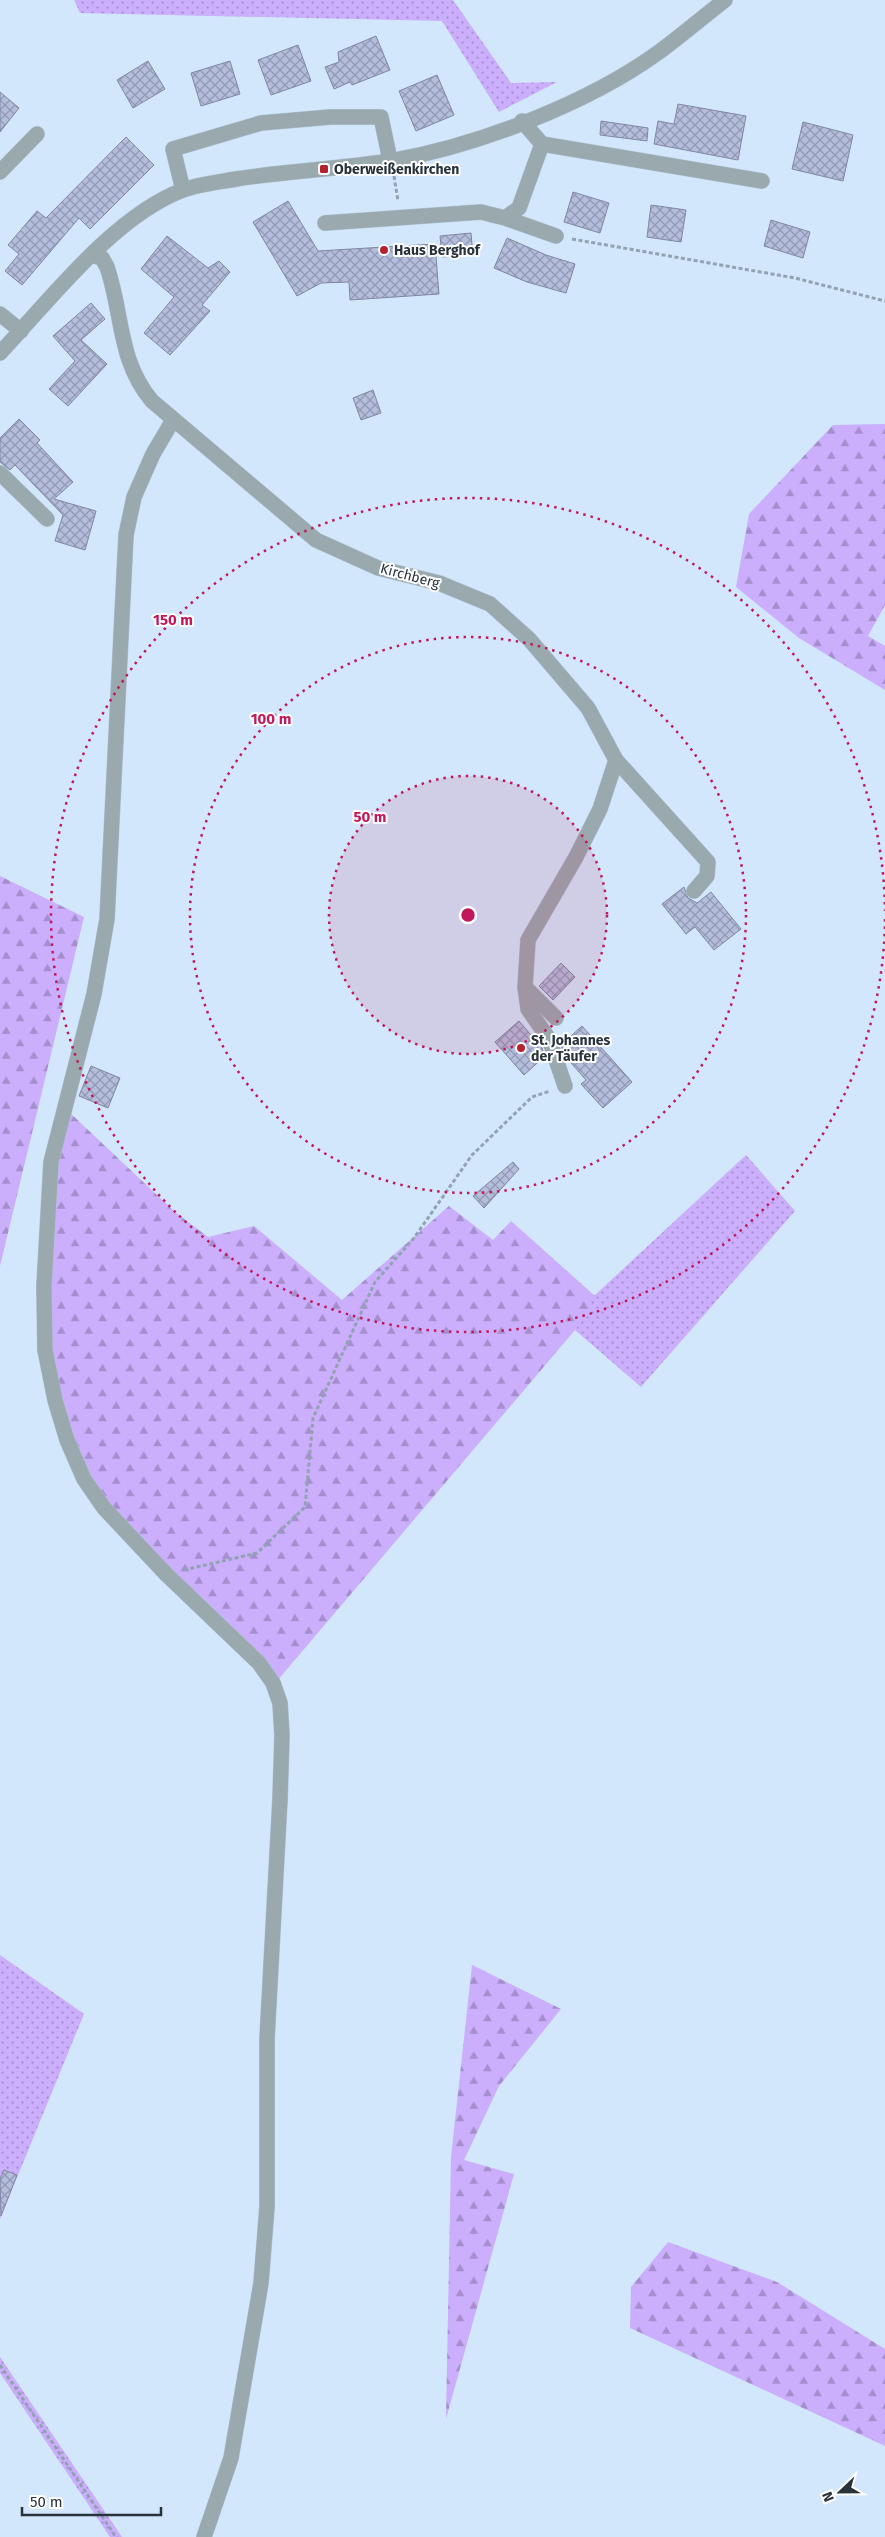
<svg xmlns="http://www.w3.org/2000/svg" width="885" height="2537" viewBox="0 0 885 2537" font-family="'Fira Sans',sans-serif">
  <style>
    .grass { fill: url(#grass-dots) }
    .forest { fill: url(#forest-firs) }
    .building { fill: url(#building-cross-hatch); stroke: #7f87a3 }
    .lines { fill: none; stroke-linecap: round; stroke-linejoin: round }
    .minor-casing { stroke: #b0c3d5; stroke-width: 16 }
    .path { stroke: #91a3b2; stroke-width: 3; stroke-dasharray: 4 2.5; stroke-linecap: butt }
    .minor { stroke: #99a9ae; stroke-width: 15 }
    .ring { fill: none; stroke: #c2185b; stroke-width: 2.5; stroke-dasharray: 2.5 5 }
    .poi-dot { fill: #b5232e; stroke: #fff; stroke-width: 2 }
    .labels { text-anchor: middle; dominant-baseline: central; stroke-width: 4; stroke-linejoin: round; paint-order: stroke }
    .poi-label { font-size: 14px; font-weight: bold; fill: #27323b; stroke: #fff; text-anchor: start }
    .street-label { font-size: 14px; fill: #27323b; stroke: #fff }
    .centre { fill: #c2185b; stroke: #fff; stroke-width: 2.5 }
    .ring-label { font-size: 15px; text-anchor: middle; font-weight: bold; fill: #c2185b; stroke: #fff; stroke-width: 4; stroke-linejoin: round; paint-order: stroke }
  </style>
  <defs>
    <pattern id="grass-dots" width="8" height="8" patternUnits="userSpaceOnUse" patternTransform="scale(1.25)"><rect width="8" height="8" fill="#cbaefc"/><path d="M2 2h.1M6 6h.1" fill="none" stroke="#a58ecd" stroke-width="1.8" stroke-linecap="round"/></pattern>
    <pattern id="forest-firs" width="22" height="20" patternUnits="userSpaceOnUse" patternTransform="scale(1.25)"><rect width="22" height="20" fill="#cbaefc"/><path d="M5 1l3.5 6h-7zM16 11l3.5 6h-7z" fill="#a58ecd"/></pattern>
    <pattern id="building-cross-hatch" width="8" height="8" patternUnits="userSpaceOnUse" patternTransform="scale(1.25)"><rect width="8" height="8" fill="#b4bddb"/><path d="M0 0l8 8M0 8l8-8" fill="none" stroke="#929ab3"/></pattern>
  </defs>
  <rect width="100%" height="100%" fill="#d2e7fb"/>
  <path class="grass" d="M74 0H453L511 83 557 82 499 112 442 21 80 13Z
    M746 1155 795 1211 641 1387 575 1330 595 1295Z
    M0 1955 84 2014 0 2219Z
    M0 2357 122 2537H110L0 2373Z"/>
  <path class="forest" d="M885 424V605L868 636 885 646V690L799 638 736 587 749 514 833 425Z
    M0 876 84 917 0 1266Z
    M68 1111 175 1212 208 1237 254 1226 342 1300 449 1206 493 1240 511 1221 595 1296 575 1330 277 1681 107 1506 70 1439 49 1350 54 1163Z
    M472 1965 561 2009 499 2086 464 2160 514 2174 446 2419 451 2157Z
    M668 2242 777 2282 885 2349V2446L630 2328 631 2287Z"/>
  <path class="building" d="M376 36 390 70 352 85 350 82 334 89 325 67 339 62 338 52Z
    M298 45 311 81 271 95 258 60Z
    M148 61 165 89 133 108 117 80Z
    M230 61 240 94 201 106 191 73Z
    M437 75 454 115 416 131 399 91Z
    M0 92 19 108 0 132Z
    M678 104 746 116 738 160 654 144 658 121 674 124Z
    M601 121 648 128 647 141 600 135Z
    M803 122 853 135 843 181 792 169Z
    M126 137 154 165 90 229 79 218 22 285 5 271 19 254 8 245 37 211 46 218Z
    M573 192 609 203 600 233 564 222Z
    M288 201 318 251 435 244 439 294 350 300 349 282 321 283 297 296 253 222Z
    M651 205 686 210 681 242 647 237Z
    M771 220 810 232 803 258 764 246Z
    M471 233 473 255 442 257 440 236Z
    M167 236 208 268 219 261 230 272 202 305 210 311 170 355 144 333 174 297 141 269Z
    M507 238 546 255 575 264 566 293 527 282 494 268Z
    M91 303 105 319 81 340 107 364 68 406 49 389 75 361 53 336Z
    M373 390 381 413 361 420 353 398Z
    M19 419 40 440 37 443 73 482 54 499 96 511 85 550 55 541 63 515 15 465 10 470 0 462V438Z
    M684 887 688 898 697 903 711 892 741 929 714 950 695 927 686 934 662 904Z
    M561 963 575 977 553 1000 539 986Z
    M519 1021 542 1048 545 1056 524 1075 495 1042Z
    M582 1026 632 1082 603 1108 581 1084 586 1080 565 1056 561 1045Z
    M91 1066 120 1078 108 1108 79 1096Z
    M513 1162 519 1169 484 1208 473 1196Z
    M4 2170 17 2175 1 2216 0 2179Z"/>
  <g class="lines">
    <defs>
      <path id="minor" d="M542 144 762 181
        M0 172 37 134
        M183 190 173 149 261 123 330 117H381L390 160
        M505 218 519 208 542 144 522 121
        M325 223 481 212 505 218 556 236
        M91 255 102 258 107 267C123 314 118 361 152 401L316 540 378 568 439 583 490 604 529 639 588 708 616 760 600 809 576 857 528 940 525 987 556 1018
        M0 314 21 331
        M0 353C50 300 114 216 183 190 199 184 219 182 236 179 287 171 339 169 390 161 477 146 587 104 659 52 682 35 703 17 725 0
        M173 420 153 454 134 497 126 535 107 919 94 994 51 1162 44 1286 45 1350 55 1400 67 1440 84 1479 104 1508 166 1574 259 1663 273 1683 280 1703 282 1735 280 1799 267 2039V2207L261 2283 231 2458 204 2537
        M0 473 47 519
        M616 760 708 862 707 876 694 891
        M525 987 528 1009 549 1039 565 1086"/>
    </defs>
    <use href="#minor" class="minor-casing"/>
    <path class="path" d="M394 176 398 201
      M572 239 795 278 885 301
      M184 1570 257 1553 305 1507 313 1418 375 1282 414 1238 472 1155 532 1097 550 1091
      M0 2365 116 2537"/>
    <use href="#minor" class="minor"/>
  </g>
  <circle cx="468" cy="915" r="139" fill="#c2185b" fill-opacity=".12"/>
  <g class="ring">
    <circle cx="468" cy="915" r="139"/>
    <circle cx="468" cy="915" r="278"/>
    <path d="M885 919A417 417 0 1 1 885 911"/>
  </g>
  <g class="poi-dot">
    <rect x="319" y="164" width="10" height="10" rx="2.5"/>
    <circle cx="384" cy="250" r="5"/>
    <circle cx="521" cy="1048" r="5"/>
  </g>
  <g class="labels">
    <g class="poi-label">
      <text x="334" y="169">Oberweißenkirchen</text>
      <text x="394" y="250">Haus Berghof</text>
      <text x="531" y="1040">St. Johannes<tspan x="531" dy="16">der Täufer</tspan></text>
    </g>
    <g class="street-label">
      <text transform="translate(410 576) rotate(15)">Kirchberg</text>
    </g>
  </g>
  <circle cx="468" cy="915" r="8" class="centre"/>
  <g class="ring-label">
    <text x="173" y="625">150 m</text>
    <text x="271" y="724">100 m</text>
    <text x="370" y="822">50 m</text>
  </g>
  <g transform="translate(840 2492) rotate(248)" stroke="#ffffff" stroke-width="4" paint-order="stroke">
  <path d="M0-4L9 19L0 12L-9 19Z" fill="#27323b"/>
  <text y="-8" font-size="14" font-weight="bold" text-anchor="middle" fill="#27323b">N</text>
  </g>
  <path d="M22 2507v8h139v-8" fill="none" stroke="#27323b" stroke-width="2.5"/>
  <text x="30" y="2507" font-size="15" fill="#27323b" stroke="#ffffff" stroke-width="4" paint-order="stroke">50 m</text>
</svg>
